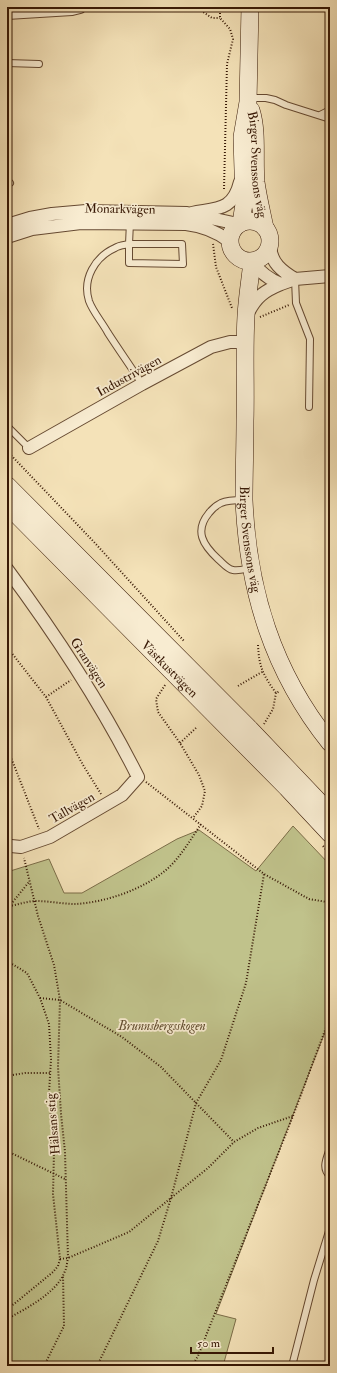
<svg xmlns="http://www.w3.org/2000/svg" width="337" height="1373" viewBox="0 0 337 1373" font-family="'IM FELL Double Pica',serif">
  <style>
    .green { fill: #c0c28b; stroke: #7c6d48 }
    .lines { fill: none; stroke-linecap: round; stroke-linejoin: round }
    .lane-casing { stroke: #664a32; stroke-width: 8 }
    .street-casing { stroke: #664a32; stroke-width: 14 }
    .secondary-casing { stroke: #371805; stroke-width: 18 }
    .path { stroke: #371805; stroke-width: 2; stroke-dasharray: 1 2; stroke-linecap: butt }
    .lane { stroke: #f8ecd1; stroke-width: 6 }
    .street { stroke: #f8ecd1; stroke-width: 12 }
    .secondary { stroke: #f8ecd1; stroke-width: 17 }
    .labels { text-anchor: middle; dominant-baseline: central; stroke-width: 3.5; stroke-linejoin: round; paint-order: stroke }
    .street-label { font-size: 13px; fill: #371805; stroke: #f8ecd1 }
    .park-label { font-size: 13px; font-style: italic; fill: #604b2d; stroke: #f8ecd1 }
  </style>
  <rect width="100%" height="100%" fill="#f4e2b8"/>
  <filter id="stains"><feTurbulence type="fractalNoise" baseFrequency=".005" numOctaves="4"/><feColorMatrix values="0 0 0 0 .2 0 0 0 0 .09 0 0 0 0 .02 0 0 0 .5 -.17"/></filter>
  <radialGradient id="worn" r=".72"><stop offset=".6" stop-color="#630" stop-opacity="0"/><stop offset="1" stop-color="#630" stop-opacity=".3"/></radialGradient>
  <path class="green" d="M293 826 330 865V1019L216 1314 236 1319 223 1366H7V872L49 859 64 893H82L177 839 199 830 256 871Z"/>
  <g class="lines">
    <defs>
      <path id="lane" d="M7 63 39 64
        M249 98H266L275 100 286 105 330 119
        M320 115 330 110
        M7 185 10 183
        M130 222 129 244C125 245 119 245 115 248 95 257 82 279 89 301 93 312 102 322 108 333 119 350 131 367 142 384
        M129 244H182L183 264 129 263Z
        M295 279 296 303 310 339 309 407
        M7 426 29 448
        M243 500C236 500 228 500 221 503 217 505 212 509 209 513 194 531 203 545 218 559 222 562 227 569 233 570 239 571 245 569 251 568
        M330 1148C327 1158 321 1168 330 1176
        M292 1366 314 1280 330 1228"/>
      <path id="street" d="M7 13 72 9 80 7
        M192 213C217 208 233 211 240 182
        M7 225 30 218 52 214 86 211 187 213 238 224
        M7 237 32 229 81 223 186 224C203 226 216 231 229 241
        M270 246C271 263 282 271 295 279
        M252 262C260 272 268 279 281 284L295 279 330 276
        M248 313C256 297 264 291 281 284
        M29 448 142 384 211 347 230 342H246
        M7 569C56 635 101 703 138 777L122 795 50 837 21 847 11 846"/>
      <g id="secondary">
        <path id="s1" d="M251 110C258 132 254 158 256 182 258 197 262 213 265 228"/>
        <circle cx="250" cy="241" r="20"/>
        <path d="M241 223 244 204 242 137 248 102 250 7"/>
        <path id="s2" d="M252 262C250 280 247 298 246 316 244 351 246 386 245 421 245 447 244 474 244 500 248 591 273 672 330 743"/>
        <path d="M7 485 250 729 330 813"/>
        <path id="s3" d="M7 505 287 788 330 834"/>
      </g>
    </defs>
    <use href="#lane" class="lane-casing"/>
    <use href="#street" class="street-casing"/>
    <use href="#secondary" class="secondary-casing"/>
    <path class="path" d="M196 7 212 18H220
      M220 7V18L230 29 233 39 227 64 224 189
      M213 244 216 267 232 308
      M260 317 289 305
      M7 451 94 542 184 641
      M258 645C259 667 263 675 276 693L280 691
      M7 647 46 697 83 765 101 794
      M165 685 156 699 158 712 180 743 199 775 205 791 202 806 193 818
      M238 686 262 672
      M46 697 71 680
      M264 724 273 709 276 693
      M180 743 197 727
      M7 751 12 760 39 829
      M146 782 264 874 309 899 327 902 330 900
      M323 846 330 854
      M9 906C18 905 27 901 36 901 49 901 63 904 76 904 106 902 142 890 166 870 180 858 191 839 201 824
      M7 909 29 882
      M7 961 27 973 40 998 49 1024 51 1059 49 1093 54 1152 53 1194 60 1259 58 1266 53 1272 14 1304 7 1308
      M40 998 60 1000 122 1037 161 1067 234 1142
      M7 1076 25 1073H50
      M7 1151 65 1179
      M60 1259 68 1258 129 1232 208 1168 234 1142 258 1128 293 1116
      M7 1319C27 1308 57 1293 65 1271 67 1267 67 1262 68 1258L65 1152 61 1114 58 1067 60 1000 54 965 38 916 24 858
      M44 1366 64 1326 63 1276
      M97 1366 158 1241 171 1198 196 1103 221 1060 246 983 264 874
      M192 1366 198 1356 293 1116 330 1017"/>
    <use href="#lane" class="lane"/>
    <use href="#street" class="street"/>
    <use href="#secondary" class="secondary"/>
  </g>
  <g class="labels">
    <g class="street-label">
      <text stroke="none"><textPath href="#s1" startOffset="55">Birger Svenssons väg</textPath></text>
      <text transform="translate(120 209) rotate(1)">Monarkvägen</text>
      <text transform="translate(129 376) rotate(-29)">Industrivägen</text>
      <text stroke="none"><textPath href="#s2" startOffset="278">Birger Svenssons väg</textPath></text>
      <text transform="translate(89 663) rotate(57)">Granvägen</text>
      <text stroke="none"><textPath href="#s3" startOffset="231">Västkustvägen</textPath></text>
      <text transform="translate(72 808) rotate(-30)">Tallvägen</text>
      <text transform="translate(53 1124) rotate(-95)">Hälsans stig</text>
    </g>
    <g class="park-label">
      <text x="162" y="1026">Brunnsbergsskogen</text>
    </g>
  </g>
  <rect width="337" height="1373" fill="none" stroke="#f4e2b8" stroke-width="24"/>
  <rect x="8" y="8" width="321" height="1357" fill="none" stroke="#371805" stroke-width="2"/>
  <rect x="12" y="12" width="313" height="1349" fill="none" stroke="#371805"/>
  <path d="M191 1347v6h82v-6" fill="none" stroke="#371805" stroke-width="2"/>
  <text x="197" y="1347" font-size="12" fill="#371805" stroke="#f8ecd1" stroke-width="3" paint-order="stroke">50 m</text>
  <rect width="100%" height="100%" filter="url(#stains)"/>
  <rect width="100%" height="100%" fill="url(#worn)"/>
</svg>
